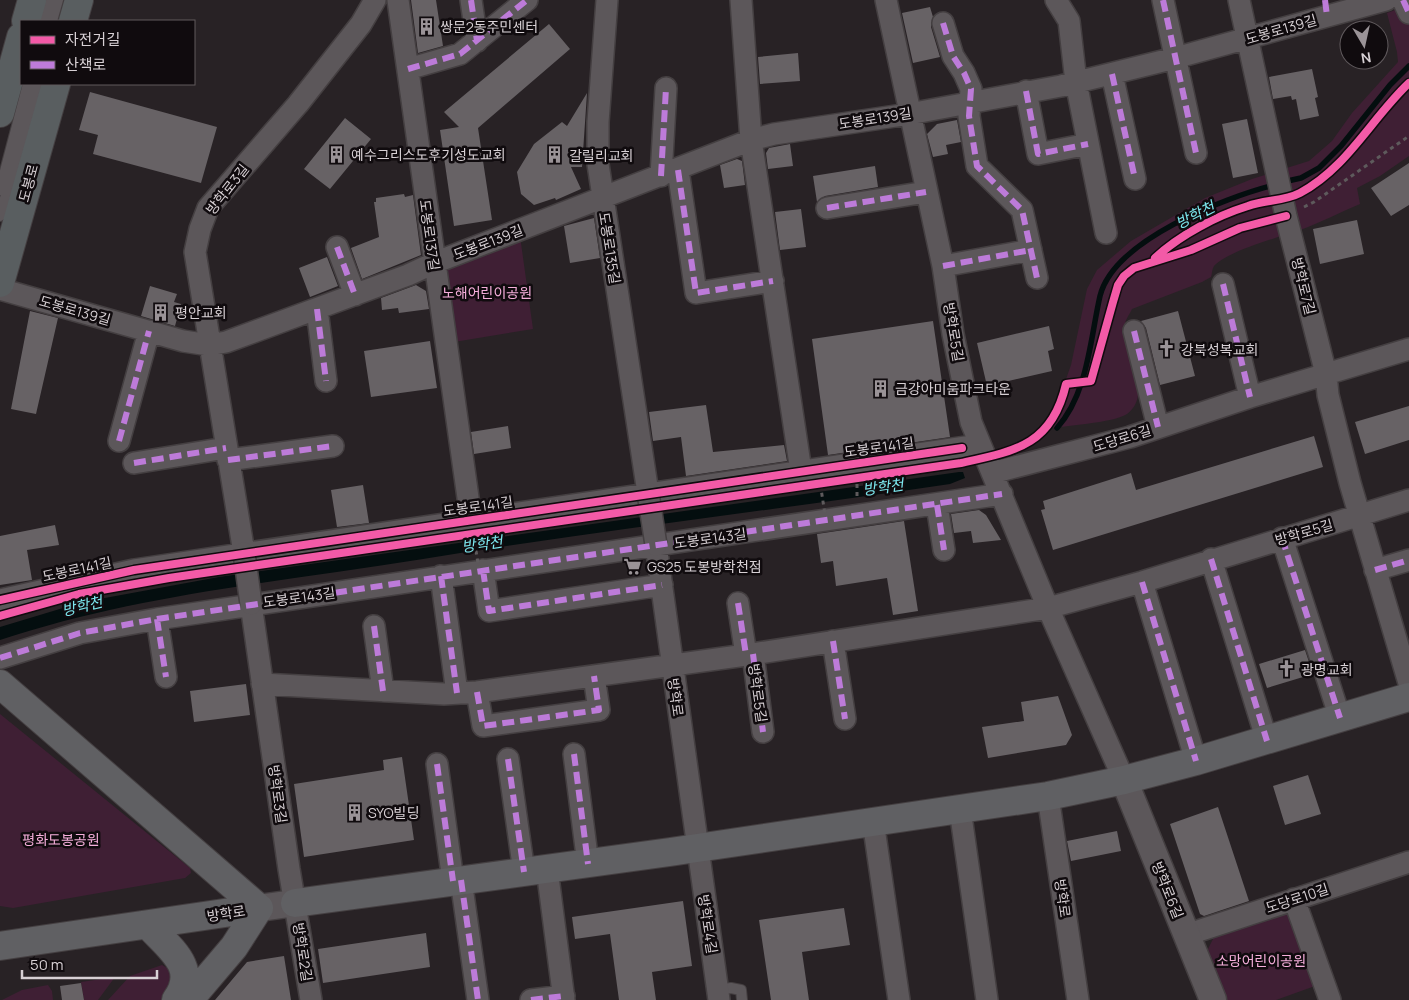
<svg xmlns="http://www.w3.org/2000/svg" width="1409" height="1000" viewBox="0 0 1409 1000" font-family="Manrope,'Noto Sans KR',sans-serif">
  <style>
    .green { fill: #3f1f34 }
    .water { fill: #040e0f }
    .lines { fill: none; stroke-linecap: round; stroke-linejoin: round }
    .stream { stroke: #040e0f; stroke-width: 5.5 }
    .building { fill: #676265 }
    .service-casing { stroke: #443f41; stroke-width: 12 }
    .minor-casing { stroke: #443f41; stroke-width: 24 }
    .tertiary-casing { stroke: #443f41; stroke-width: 29 }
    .secondary-casing { stroke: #443f41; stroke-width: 30 }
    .primary-casing { stroke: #443f41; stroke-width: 30 }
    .path { stroke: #5e5a5c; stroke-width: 3; stroke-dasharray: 4 4; stroke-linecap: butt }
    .service { stroke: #5c575a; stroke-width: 10 }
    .minor { stroke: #5c575a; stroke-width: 21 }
    .tertiary { stroke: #5c575a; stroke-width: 26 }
    .secondary { stroke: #606063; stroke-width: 28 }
    .primary { stroke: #595e60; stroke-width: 28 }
    .minor-bridge-casing { stroke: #443f41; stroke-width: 24; stroke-linecap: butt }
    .path-bridge { stroke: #5e5a5c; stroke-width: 3; stroke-dasharray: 4 4; stroke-linecap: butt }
    .minor-bridge { stroke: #5c575a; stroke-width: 21 }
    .quiet { stroke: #bd7bd9; stroke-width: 6; stroke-dasharray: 12 6; stroke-linecap: butt }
    .cycleway-casing { stroke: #100b0e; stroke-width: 11 }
    .cycleway { stroke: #f35aa7; stroke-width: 8 }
    .labels { text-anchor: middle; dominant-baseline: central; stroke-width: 5; stroke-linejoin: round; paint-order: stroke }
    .poi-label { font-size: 14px; fill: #d7d0d4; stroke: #100b0e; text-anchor: start }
    .street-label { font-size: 14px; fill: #d7d0d4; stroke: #100b0e }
    .park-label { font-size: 14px; fill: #f5aeda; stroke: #100b0e }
    .water-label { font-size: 15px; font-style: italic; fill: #7ce7ee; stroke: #100b0e }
  </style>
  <rect width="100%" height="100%" fill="#282225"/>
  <path class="green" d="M1409 5V156L1380 176 1357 188 1360 204C1340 212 1320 223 1300 230 1280 237 1227 251 1214 266 1212 269 1212 274 1211 277L1202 282 1132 309C1130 314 1124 321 1125 326 1125 351 1154 394 1127 414 1114 423 1062 426 1044 429L1059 399 1071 365 1087 289 1097 270 1131 241 1205 198 1252 179 1309 161 1332 141 1352 113 1398 62 1397 52 1387 13Z
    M520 236 533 329 454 342 442 266Z
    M0 714 190 868 191 873 185 878 13 908 0 906Z
    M1287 909 1315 986 1276 1000H1219L1203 959 1216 933Z
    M162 965 176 973 165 1000H108L130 976Z
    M115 977 98 1000H84L81 982Z
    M48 985 52 991 53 1000H2L22 990Z"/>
  <path class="water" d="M959 472H963L965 478 950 484C774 510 597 531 423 559 281 582 137 594 0 640V627L83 602 219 577Z"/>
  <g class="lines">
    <path class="stream" d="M1283 182 1301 178 1319 168 1341 146 1390 85 1409 66
      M1057 428C1088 393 1090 340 1100 296 1114 240 1224 198 1274 185"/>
  </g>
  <path class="building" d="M411 0H436L443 46 418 53Z
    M930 7 933 17 931 27 940 57 913 63 902 13Z
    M549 24 570 49 478 128 492 220 454 226 440 130 459 127 444 112Z
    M798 53 800 81 760 84 758 57Z
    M1312 69 1318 97 1315 98 1319 116 1300 120 1296 99 1292 100 1291 96 1273 99 1269 77Z
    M90 92 217 127 201 183 93 154 98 135 79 130Z
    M587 93 582 167H571L581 189 556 200 555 198 534 205 521 194 517 172 534 144 562 122 567 126Z
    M345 118 371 139 330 189 304 169Z
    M1247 119 1258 173 1233 178 1222 124Z
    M957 120 961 142 946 145 948 154 933 157 927 134 937 124Z
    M790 144 793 166 768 169 766 153 769 148Z
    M737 159 742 161 745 185 724 188 720 165Z
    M1409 163V205L1391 216 1371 188Z
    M875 166 878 187 825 196 817 202 813 176Z
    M404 194 405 197 413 195 421 255 362 279 351 248 379 237 374 202H376V198Z
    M801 209 806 247 780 250 775 212Z
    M594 218 600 258 570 263 564 226Z
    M1357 220 1364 254 1320 264 1313 229Z
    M327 257 338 286 310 297 299 268Z
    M416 285 426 291 429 309 399 313 398 308 382 310 381 298Z
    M150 286 177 294 174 302 181 304 175 326 141 316Z
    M30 311 58 318 36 414 11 409Z
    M1178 311 1195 376 1160 385 1146 328 1141 321Z
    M933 321 950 437 828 455 812 339Z
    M1049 326 1054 349 1048 351 1052 371 987 386 977 343Z
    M430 341 437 388 371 397 364 351Z
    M706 405 713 452 784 445 787 461 686 476 681 437 653 441 649 412Z
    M1409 406V440L1365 454 1355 422Z
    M508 426 511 448 474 454 471 432Z
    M1314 436 1323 467 1053 550 1041 510 1045 509 1043 501 1131 473 1136 490Z
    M363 485 369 523 337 527 331 490Z
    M979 510 986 515 1001 540 973 543 971 531 954 533 951 514Z
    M904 521 918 611 893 615 887 578 836 586 833 561 821 563 817 534Z
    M55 525 59 545 27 550 32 580 0 585V536Z
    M1305 650 1313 674 1267 688 1259 664Z
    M246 684 250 715 194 722 190 691Z
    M1058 696 1072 735 1066 745 988 758 982 727 1024 721 1021 702Z
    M402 757 414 840 304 857 294 784 384 770 383 760Z
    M1308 775 1321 814 1285 825 1273 786Z
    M1218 807 1249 901 1204 916 1200 914 1170 824Z
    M1117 831 1121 851 1071 861 1067 841Z
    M683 901 692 966 652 972 656 1000H619L610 934 575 939 572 917Z
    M844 908 850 945 802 952 809 1000H771L759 920Z
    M426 933 430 967 323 983 318 949Z
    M284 956 291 1000H215L247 962Z
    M81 983 84 1000H62L60 986Z"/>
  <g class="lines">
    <defs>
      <path id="service" d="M43 21 48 0
        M52 21 58 0
        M0 190 28 84
        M0 216 37 84
        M717 990 731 988 741 990 742 1000"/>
      <path id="minor" d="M398 0 471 519
        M471 0 477 41
        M607 0 598 122V164L648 493
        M741 0 751 140 801 471
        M886 0 943 266 953 334 971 422 1048 608 1124 780
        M1056 0 1069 21 1076 82 1106 233
        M1163 0 1196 153
        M1239 0 1286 216 1326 374 1328 395 1350 483 1409 683
        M1403 0 1409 13
        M943 23 953 56 964 73 971 89 969 116 977 166 1022 210 1037 278
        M408 69 460 54 527 0
        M1112 74 1135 179
        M1026 91 1038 154 1088 144
        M678 170 696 293 773 281
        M661 176 666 88
        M827 208 926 192
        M337 247 355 295
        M943 266 1031 250
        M1223 284 1250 397
        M0 289 183 341 209 345 226 342 408 275 434 263 751 140 774 134 909 114 1061 86 1175 58 1386 0
        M317 309 326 381
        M1134 331 1158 427
        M119 441 149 331
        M228 460 333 446
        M134 463 226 448
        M992 473 1130 437 1250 397 1409 349
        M937 505 944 550
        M1282 538 1340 718
        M656 545 719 1000
        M244 553 195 252 200 229 208 208 298 104 361 24 375 0
        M1211 559 1267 741
        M483 570 489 611 662 585
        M1375 570 1409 560
        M441 576 457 693
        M1142 582 1196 761
        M0 600 134 570 979 445
        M738 603 746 655
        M251 604 289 869 311 1000
        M157 619 166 677
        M374 626 383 691
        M833 641 845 719
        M753 654 763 732
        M0 658 80 633 157 619 1002 494
        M262 684 444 694 477 692 746 655 1048 608 1142 582 1409 500
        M477 692 483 726 599 710 594 676
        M574 754 588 864
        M508 759 524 872
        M437 764 453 881
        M1048 796 1078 1000
        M960 809 987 1000
        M873 821 899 1000
        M547 869 564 1000
        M461 880 478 1000
        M1294 899 1330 1000
        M1186 935 1409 862
        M531 1000 564 996"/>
      <path id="tertiary" d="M1124 780 1213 1000
        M259 908 295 903"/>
      <path id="secondary" d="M0 684 259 908
        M295 903 670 852 1048 796 1124 780 1196 761 1409 697
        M148 925C169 948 200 968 176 1000
        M0 946 259 908
        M189 1000 234 947 259 908"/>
      <path id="primary" d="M26 21 32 0
        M73 21 79 0
        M0 113 21 37
        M0 283 56 84"/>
    </defs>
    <use href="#service" class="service-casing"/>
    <use href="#minor" class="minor-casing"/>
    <use href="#tertiary" class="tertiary-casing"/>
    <use href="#secondary" class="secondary-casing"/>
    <use href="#primary" class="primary-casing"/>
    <path class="path" d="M1304 207 1314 202 1409 136
      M857 496V482"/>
    <use href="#service" class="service"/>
    <use href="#minor" class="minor"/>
    <use href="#tertiary" class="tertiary"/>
    <use href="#secondary" class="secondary"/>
    <use href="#primary" class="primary"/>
    <defs>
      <path id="minor-bridge" d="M648 493 656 545
        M244 553 251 604"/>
    </defs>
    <use href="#minor-bridge" class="minor-bridge-casing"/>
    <path class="path-bridge" d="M818 469 826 521
      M471 519 479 570"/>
    <use href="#minor-bridge" class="minor-bridge"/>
    <path class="quiet" d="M471 0 477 41
      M1163 0 1196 153
      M1325 0 1327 16
      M1403 0 1409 13
      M943 23 953 56 964 73 971 89 969 116 977 166 1022 210 1037 278
      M408 69 460 54 527 0
      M1112 74 1135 179
      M1026 91 1038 154 1088 144
      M678 170 696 293 773 281
      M661 176 666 88
      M827 208 926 192
      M337 247 355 295
      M943 266 1031 250
      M1223 284 1250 397
      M317 309 326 381
      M1134 331 1158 427
      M119 441 149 331
      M228 460 333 446
      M134 463 226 448
      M937 505 944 550
      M1282 538 1340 718
      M1211 559 1267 741
      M483 570 489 611 662 585
      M1375 570 1409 560
      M441 576 457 693
      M1142 582 1196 761
      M738 603 746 655
      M157 619 166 677
      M374 626 383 691
      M833 641 845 719
      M753 654 763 732
      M0 658 80 633 157 619 1002 494
      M477 692 483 726 599 710 594 676
      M574 754 588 864
      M508 759 524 872
      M437 764 453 881
      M461 880 478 1000
      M531 1000 564 996"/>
    <defs>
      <path id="cycleway" d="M1155 258C1180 235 1216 216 1248 206 1264 200 1285 201 1300 193 1347 168 1371 119 1409 83
        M0 600 134 570 962 448
        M0 616 79 594 169 578 961 463C1016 451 1052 445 1066 384L1091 381 1113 302 1118 285 1124 276 1134 268 1191 250 1240 228 1286 216"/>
    </defs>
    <use href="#cycleway" class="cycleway-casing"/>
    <use href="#cycleway" class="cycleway"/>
  </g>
  <defs>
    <symbol id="building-bare" viewBox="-9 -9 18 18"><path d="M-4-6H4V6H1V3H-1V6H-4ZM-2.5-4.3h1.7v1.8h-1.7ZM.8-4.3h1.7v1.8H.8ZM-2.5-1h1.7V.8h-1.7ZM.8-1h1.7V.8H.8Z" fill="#9a9397" stroke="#100b0e" stroke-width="2.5" paint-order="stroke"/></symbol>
    <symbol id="church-bare" viewBox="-9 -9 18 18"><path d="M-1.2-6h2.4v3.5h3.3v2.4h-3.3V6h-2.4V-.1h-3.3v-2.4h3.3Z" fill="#9a9397" stroke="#100b0e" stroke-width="2.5" paint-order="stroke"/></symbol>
    <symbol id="supermarket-bare" viewBox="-9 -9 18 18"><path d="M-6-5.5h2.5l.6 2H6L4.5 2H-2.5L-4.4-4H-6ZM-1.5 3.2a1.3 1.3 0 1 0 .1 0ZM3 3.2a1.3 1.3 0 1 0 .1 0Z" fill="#9a9397" stroke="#100b0e" stroke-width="2.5" paint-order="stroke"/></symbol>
  </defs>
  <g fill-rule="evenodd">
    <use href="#building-bare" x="414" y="14" width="25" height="25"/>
    <use href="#building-bare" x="324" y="142" width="25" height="25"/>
    <use href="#building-bare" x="542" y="142" width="25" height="25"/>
    <use href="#building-bare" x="148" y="300" width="25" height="25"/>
    <use href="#church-bare" x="1154" y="336" width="25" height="25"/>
    <use href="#building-bare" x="868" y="376" width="25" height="25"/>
    <use href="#supermarket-bare" x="620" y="554" width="25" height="25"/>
    <use href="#church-bare" x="1274" y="656" width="25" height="25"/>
    <use href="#building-bare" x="342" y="800" width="25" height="25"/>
  </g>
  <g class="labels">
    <g class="poi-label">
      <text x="440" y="26">쌍문2동주민센터</text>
      <text x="351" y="154">예수그리스도후기성도교회</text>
      <text x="569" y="155">갈릴리교회</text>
      <text x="175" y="312">평안교회</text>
      <text x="1181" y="349">강북성복교회</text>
      <text x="895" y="388">금강아미움파크타운</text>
      <text x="647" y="566">GS25 도봉방학천점</text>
      <text x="1301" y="669">광명교회</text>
      <text x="368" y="812">SYO빌딩</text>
    </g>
    <g class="street-label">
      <text transform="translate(1281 29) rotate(-16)">도봉로139길</text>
      <text transform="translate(875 118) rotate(-9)">도봉로139길</text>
      <text transform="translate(28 183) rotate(-75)">도봉로</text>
      <text transform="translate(227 189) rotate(-52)">방학로3길</text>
      <text transform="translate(430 235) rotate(82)">도봉로137길</text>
      <text transform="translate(488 242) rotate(-21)">도봉로139길</text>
      <text transform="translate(610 248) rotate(81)">도봉로135길</text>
      <text transform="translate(1304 286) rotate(76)">방학로7길</text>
      <text transform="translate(75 310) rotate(16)">도봉로139길</text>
      <text transform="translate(954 332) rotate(80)">방학로5길</text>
      <text transform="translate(1122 438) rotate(-17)">도당로6길</text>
      <text transform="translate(879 447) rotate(-8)">도봉로141길</text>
      <text transform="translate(478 506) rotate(-8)">도봉로141길</text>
      <text transform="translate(1304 532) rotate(-16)">방학로5길</text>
      <text transform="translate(710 538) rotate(-8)">도봉로143길</text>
      <text transform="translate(77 569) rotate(-12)">도봉로141길</text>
      <text transform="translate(299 597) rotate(-8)">도봉로143길</text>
      <text transform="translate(758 693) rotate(82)">방학로5길</text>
      <text transform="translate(676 697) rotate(82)">방학로</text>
      <text transform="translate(278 794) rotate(82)">방학로3길</text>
      <text transform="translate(1168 890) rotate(68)">방학로6길</text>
      <text transform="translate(1063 898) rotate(82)">방학로</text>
      <text transform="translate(1297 898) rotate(-18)">도당로10길</text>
      <text transform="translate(226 913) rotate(-9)">방학로</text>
      <text transform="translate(708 924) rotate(81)">방학로4길</text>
      <text transform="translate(303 952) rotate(81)">방학로2길</text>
    </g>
    <g class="park-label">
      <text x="487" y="292">노해어린이공원</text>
      <text x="61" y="839">평화도봉공원</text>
      <text x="1261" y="960">소망어린이공원</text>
    </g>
    <g class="water-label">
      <text transform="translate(1195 215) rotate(-27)">방학천</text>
      <text transform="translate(883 487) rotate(-8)">방학천</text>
      <text transform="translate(482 544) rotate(-8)">방학천</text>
      <text transform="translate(82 606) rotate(-14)">방학천</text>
    </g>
  </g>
  <rect x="20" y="20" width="175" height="65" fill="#100b0e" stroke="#605a5d"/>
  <rect x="30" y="36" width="25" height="8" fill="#f35aa7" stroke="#605a5d"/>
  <text x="65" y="45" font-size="15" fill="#d7d0d4">자전거길</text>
  <rect x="30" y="61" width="25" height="8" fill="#bd7bd9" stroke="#605a5d"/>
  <text x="65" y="70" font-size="15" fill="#d7d0d4">산책로</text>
  <g transform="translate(1364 45) rotate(171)"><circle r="24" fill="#100b0e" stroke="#605a5d"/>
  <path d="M0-4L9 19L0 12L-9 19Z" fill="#9a9397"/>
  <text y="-8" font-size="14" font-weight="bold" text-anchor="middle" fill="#d7d0d4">N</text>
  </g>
  <path d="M22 970v8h135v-8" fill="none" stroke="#d7d0d4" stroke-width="2.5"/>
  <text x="30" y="970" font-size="15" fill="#d7d0d4" stroke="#100b0e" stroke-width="4" paint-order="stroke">50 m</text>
</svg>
